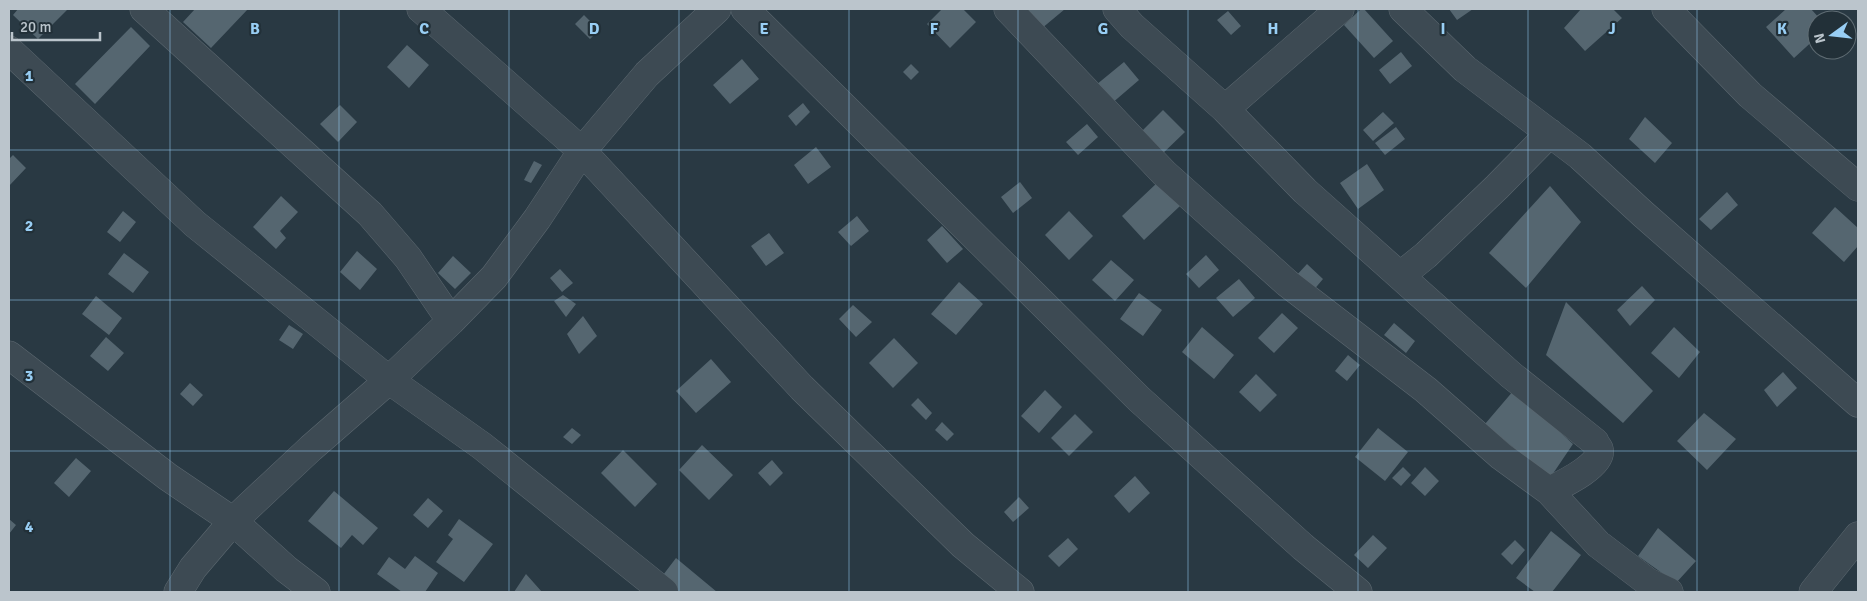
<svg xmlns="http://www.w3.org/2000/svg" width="1867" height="601" viewBox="0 0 1867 601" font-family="Signika,sans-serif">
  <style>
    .building { fill: #556670 }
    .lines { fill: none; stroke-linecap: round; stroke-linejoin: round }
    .street-casing { stroke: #5c6870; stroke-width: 29 }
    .street { stroke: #3d4a53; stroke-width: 28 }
    .grid { fill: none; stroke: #98cef4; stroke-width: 1; stroke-opacity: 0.55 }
    .grid-label { font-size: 16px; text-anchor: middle; font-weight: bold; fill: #98cef4; stroke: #223038; stroke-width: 4.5; stroke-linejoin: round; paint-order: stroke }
  </style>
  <rect width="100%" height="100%" fill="#293943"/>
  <path class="building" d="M18 9H68L38 39 13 15Z
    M195 9H248L211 48 183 22Z
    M942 9H963L976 22 950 48 927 24Z
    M1024 9H1065L1041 29Z
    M1361 9H1364L1393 41 1374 58 1344 25Z
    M1449 9H1473L1457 20Z
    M1581 9H1613L1622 18 1585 51 1564 28Z
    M1786 9H1811L1821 20H1817V37L1794 58 1766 27Z
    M1228 11 1241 26 1231 35 1217 20Z
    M584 15 599 30 590 39 575 24Z
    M131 27 150 46 95 104 75 84Z
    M407 45 429 65 409 88 387 67Z
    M1401 52 1412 66 1390 84 1379 70Z
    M742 59 759 79 730 104 713 85Z
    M1124 62 1139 80 1111 104 1096 85Z
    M911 64 919 72 911 80 903 72Z
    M803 103 810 112 796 126 788 116Z
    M340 105 357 122 338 142 320 124Z
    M1163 110 1185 132 1159 157 1138 135Z
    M1383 112 1394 123 1373 141 1363 130Z
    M1645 117 1672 143 1655 163 1629 139Z
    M1087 124 1098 137 1078 155 1066 142Z
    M1396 127 1405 139 1385 155 1375 143Z
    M816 147 831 167 808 184 794 165Z
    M13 155 26 168 9 186V159Z
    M534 161 542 165 531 183 524 180Z
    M1367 164 1384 190 1358 209 1340 183Z
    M1020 182 1032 198 1013 213 1001 197Z
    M1158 182 1180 206 1144 240 1122 216Z
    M1550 186 1581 222 1526 288 1489 253Z
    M1727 192 1738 205 1711 230 1699 219Z
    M281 196 298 212 280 231 286 238 276 249 253 227Z
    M1835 207 1858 228V246L1844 262 1812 233Z
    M123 211 136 222 120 242 107 232Z
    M1069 211 1093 236 1069 260 1045 235Z
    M857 216 869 231 851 246 838 232Z
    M942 226 963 249 947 263 927 240Z
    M769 233 784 253 766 266 751 246Z
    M357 251 377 269 360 290 340 272Z
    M124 253 149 272 133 293 108 274Z
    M1206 255 1219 270 1199 288 1186 274Z
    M453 256 471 273 455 289 438 273Z
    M1111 260 1134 280 1115 301 1092 280Z
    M1307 264 1323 279 1312 292 1295 277Z
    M560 269 573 283 562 292 550 278Z
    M1239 279 1255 298 1233 317 1216 298Z
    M959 282 983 304 956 335 931 314Z
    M1642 286 1655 300 1630 326 1617 310Z
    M1139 293 1162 310 1143 336 1120 319Z
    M563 295 576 304 566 317 554 301Z
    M96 296 122 318 109 335 82 314Z
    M1566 302 1653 391 1623 423 1546 355Z
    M853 305 872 322 856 337 839 319Z
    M1282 313 1298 328 1274 353 1258 338Z
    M583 316 597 336 579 354 567 334Z
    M1394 323 1415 341 1406 353 1384 335Z
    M289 325 303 334 293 349 279 340Z
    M1202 327 1234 355 1214 379 1182 352Z
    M1674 327 1700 352 1679 378 1651 353Z
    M106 337 124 353 108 371 90 356Z
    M894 338 918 363 893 388 869 363Z
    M1348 355 1360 365 1347 381 1335 371Z
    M711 359 731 382 696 413 676 391Z
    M1783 372 1797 388 1777 407 1764 390Z
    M1256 374 1277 395 1260 412 1239 392Z
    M190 383 203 395 193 406 180 394Z
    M1045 390 1062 407 1039 433 1021 416Z
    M1514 390 1573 444 1550 478 1485 424Z
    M918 398 932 413 926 420 911 405Z
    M1704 413 1736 439 1707 470 1677 441Z
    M1075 414 1093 432 1069 456 1051 438Z
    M942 422 954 434 947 441 935 430Z
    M572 428 581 435 572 444 563 437Z
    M1378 428 1408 452 1385 481 1355 457Z
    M702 445 733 475 709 500 679 470Z
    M623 450 657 484 635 507 601 473Z
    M76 458 91 471 69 497 54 483Z
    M772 460 783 473 770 486 758 473Z
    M1403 467 1411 475 1401 486 1392 478Z
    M1425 467 1439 481 1425 496 1411 483Z
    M1135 476 1150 493 1129 513 1114 496Z
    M334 491 378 528 363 545 352 535 341 548 308 521Z
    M1019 497 1029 508 1013 522 1004 512Z
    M428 498 443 511 428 528 413 515Z
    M9 519 16 525 9 534Z
    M459 519 493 544 464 582 436 562 453 539 448 535Z
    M1658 528 1696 561 1676 583 1638 556Z
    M1551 531 1581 555 1552 592H1535L1516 578Z
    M1373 535 1387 548 1368 568 1354 555Z
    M1068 538 1078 549 1059 567 1048 556Z
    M1515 540 1525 550 1512 565 1501 554Z
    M415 556 438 573 425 592H402L377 574 389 557 405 569Z
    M676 558 717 592H668L657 583Z
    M526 574 542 592H514Z"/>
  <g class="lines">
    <defs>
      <path id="street" d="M144 9 370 214 408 258 451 321
        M421 9 582 151 802 388 963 545 1020 592
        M745 9 1139 399 1303 547 1358 592
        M1008 9 1164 173 1287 283 1426 390 1501 456 1549 491 1598 544 1648 582 1669 592
        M1117 9 1132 26 1225 109 1305 191 1511 375 1595 442C1596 445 1598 447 1599 449 1604 465 1561 485 1549 491
        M1403 9 1465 69 1580 156 1643 214 1858 403
        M1666 9 1750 95 1858 187
        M9 50 195 224 389 380 482 446 664 592
        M1225 109 1340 9
        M1400 276 1426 255 1497 187 1550 133
        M9 355 168 477 233 521 286 569 316 592
        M178 592 193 568 233 521 311 448 389 380 451 321 494 277 537 219 582 151 647 74 717 9
        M1813 592 1858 536"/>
    </defs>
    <use href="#street" class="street-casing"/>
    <use href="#street" class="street"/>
  </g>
  <path class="grid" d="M170 9V592M339 9V592M509 9V592M679 9V592M849 9V592M1018 9V592M1188 9V592M1358 9V592M1528 9V592M1697 9V592M9 150H1858M9 300H1858M9 451H1858"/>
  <g class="grid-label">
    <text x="255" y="34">B</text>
    <text x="424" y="34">C</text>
    <text x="594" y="34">D</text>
    <text x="764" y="34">E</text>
    <text x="934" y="34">F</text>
    <text x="1103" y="34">G</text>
    <text x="1273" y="34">H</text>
    <text x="1443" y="34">I</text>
    <text x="1612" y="34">J</text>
    <text x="1782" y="34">K</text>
    <text x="29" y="81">1</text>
    <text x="29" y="231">2</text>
    <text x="29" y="381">3</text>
    <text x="29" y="532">4</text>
  </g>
  <rect width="1867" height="601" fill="none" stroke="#bbc5cc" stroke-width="20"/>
  <g transform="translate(1832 35) rotate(255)"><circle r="24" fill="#223038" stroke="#5f6c73"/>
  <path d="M0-4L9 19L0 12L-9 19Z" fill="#98cef4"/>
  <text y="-8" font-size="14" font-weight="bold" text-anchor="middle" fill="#bbc5cc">N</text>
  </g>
  <path d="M12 32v8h88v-8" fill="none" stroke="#bbc5cc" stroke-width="2.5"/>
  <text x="20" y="32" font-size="15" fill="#bbc5cc" stroke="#223038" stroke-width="4" paint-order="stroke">20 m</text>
</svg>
